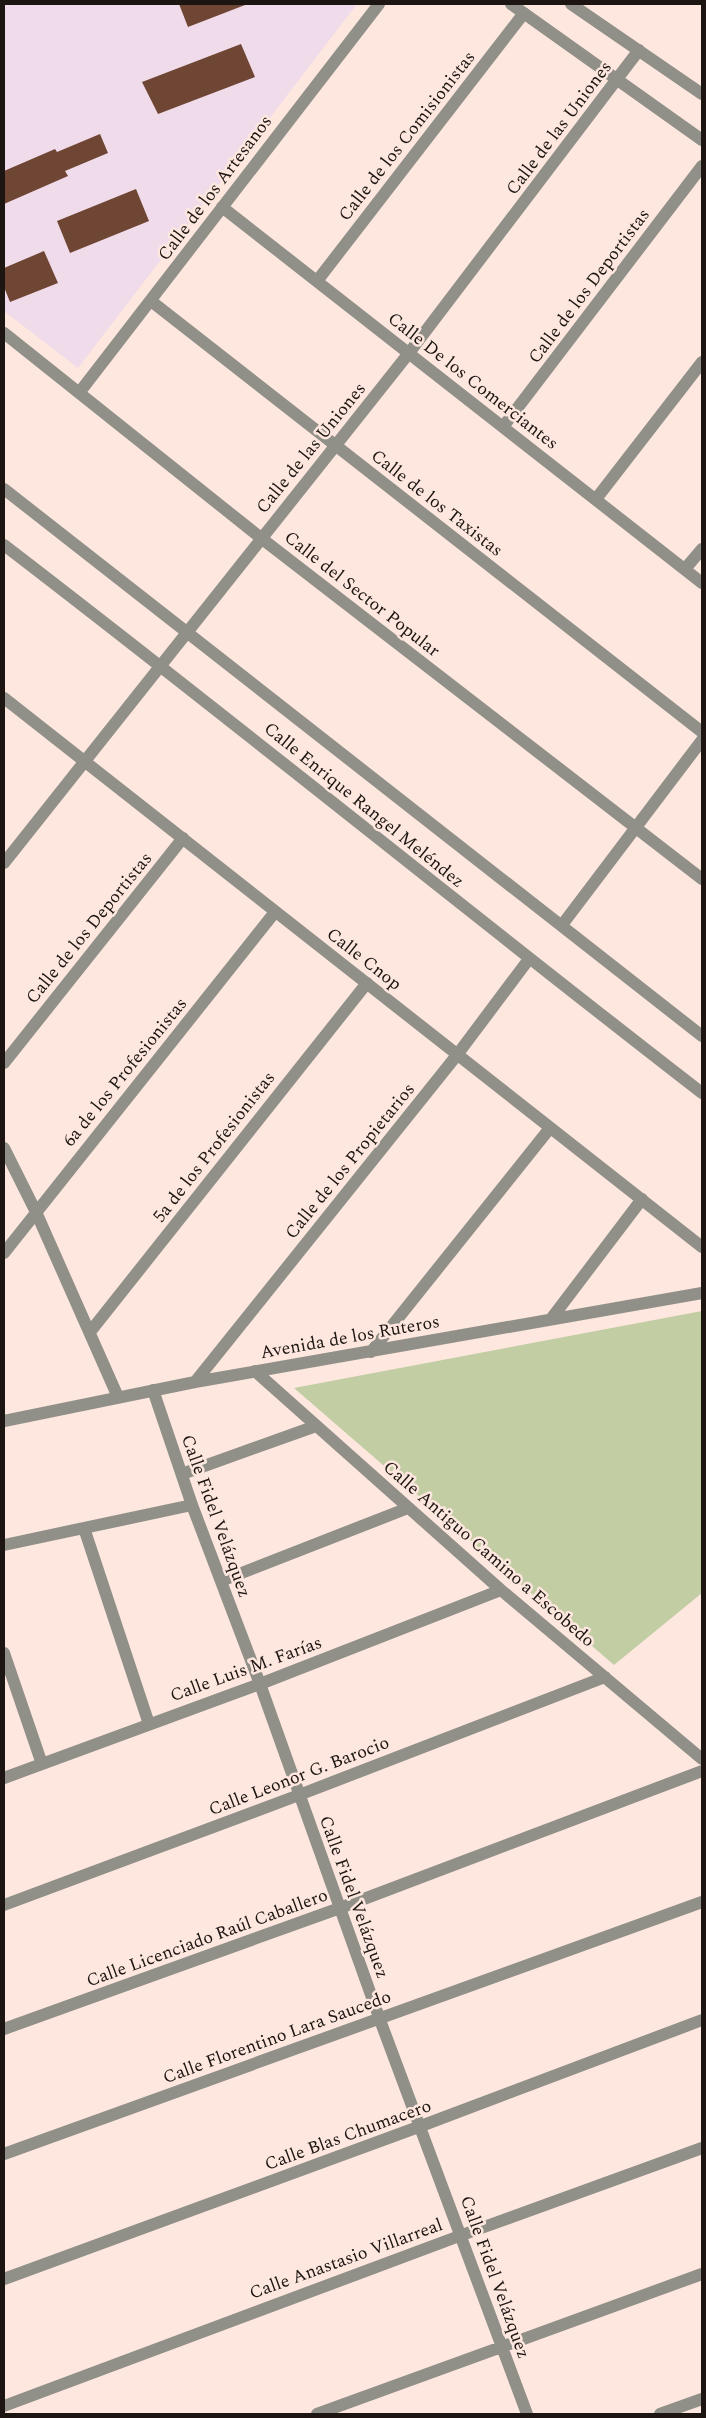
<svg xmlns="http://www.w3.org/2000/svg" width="706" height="2418" viewBox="0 0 706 2418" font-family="Spectral,serif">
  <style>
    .education { fill: #f0dbea }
    .green { fill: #c2cda4 }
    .building { fill: #6f4534 }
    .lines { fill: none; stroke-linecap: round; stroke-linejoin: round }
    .minor { stroke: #909088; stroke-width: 12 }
    .labels { text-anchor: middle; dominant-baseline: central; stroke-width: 5; stroke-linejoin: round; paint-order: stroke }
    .street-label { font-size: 18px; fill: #1c1512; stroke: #fde7de }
  </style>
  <rect width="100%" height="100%" fill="#fde7de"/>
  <path class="education" d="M4 4H357L78 368 4 311Z"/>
  <path class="green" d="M702 1311V1593L614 1665 294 1388Z"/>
  <path class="building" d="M179 4H245V5L188 27Z
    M241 44 255 77 158 114 142 82Z
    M100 134 108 153 65 171 68 176 4 204V171L55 149 57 152Z
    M136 189 149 221 70 253 57 221Z
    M44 251 58 283 10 302 4 287V268Z"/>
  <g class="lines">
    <path class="minor" d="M511 4 702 140
      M571 4 702 94
      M222 207 702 583
      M317 281 524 13
      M151 301 702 732
      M4 333 261 538 702 879
      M79 393 379 4
      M503 427 702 166
      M4 489 702 1036
      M596 499 702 362
      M4 545C239 725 468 912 702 1093
      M685 569 702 549
      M4 698 702 1247
      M4 863 409 353 639 50
      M562 925 702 740
      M4 1063 183 838
      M4 1148 36 1212 118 1397
      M4 1253 275 912
      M551 1319 642 1199
      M90 1332 367 983
      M371 1352 550 1128
      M255 1371 501 1590 702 1759
      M195 1382 457 1055 529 959
      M153 1390 192 1505 260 1684 380 2020 527 2414
      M4 1421 195 1382 702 1293
      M182 1474 316 1426
      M84 1528 149 1724
      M4 1545 192 1505
      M221 1581 408 1508
      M4 1653 42 1764
      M4 1778 260 1684 501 1590
      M4 1905 299 1795 605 1677
      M4 2029 340 1908 702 1771
      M4 2154 702 1902
      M4 2279 421 2126 702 2020
      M4 2406 462 2235 702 2148
      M317 2414 702 2274
      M660 2414 702 2399"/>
  </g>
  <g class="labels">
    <g class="street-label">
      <text transform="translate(559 128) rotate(-53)">Calle de las Uniones</text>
      <text transform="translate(407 136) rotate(-52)">Calle de los Comisionistas</text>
      <text transform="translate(215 188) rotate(-53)">Calle de los Artesanos</text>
      <text transform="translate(589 286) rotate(-53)">Calle de los Deportistas</text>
      <text transform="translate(473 381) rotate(38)">Calle De los Comerciantes</text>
      <text transform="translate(311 448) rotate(-51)">Calle de las Uniones</text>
      <text transform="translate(437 503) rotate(38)">Calle de los Taxistas</text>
      <text transform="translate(362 594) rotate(38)">Calle del Sector Popular</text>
      <text transform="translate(364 805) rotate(39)">Calle Enrique Rangel Meléndez</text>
      <text transform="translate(89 928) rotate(-51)">Calle de los Deportistas</text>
      <text transform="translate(364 959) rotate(38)">Calle Cnop</text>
      <text transform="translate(125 1072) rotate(-51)">6a de los Profesionistas</text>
      <text transform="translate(214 1147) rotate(-52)">5a de los Profesionistas</text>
      <text transform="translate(350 1161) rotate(-51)">Calle de los Propietarios</text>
      <text transform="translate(350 1337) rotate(-10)">Avenida de los Ruteros</text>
      <text transform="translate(216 1516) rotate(70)">Calle Fidel Velázquez</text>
      <text transform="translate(489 1554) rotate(41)">Calle Antiguo Camino a Escobedo</text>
      <text transform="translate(246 1669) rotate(-20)">Calle Luis M. Farías</text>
      <text transform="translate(299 1776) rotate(-21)">Calle Leonor G. Barocio</text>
      <text transform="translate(354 1897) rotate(70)">Calle Fidel Velázquez</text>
      <text transform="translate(207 1938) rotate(-20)">Calle Licenciado Raúl Caballero</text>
      <text transform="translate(277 2037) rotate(-20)">Calle Florentino Lara Saucedo</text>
      <text transform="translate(348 2135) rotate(-20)">Calle Blas Chumacero</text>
      <text transform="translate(346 2259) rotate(-20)">Calle Anastasio Villarreal</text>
      <text transform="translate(495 2277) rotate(70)">Calle Fidel Velázquez</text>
    </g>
  </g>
  <rect width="706" height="2418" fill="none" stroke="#1c1512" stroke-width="10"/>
</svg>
